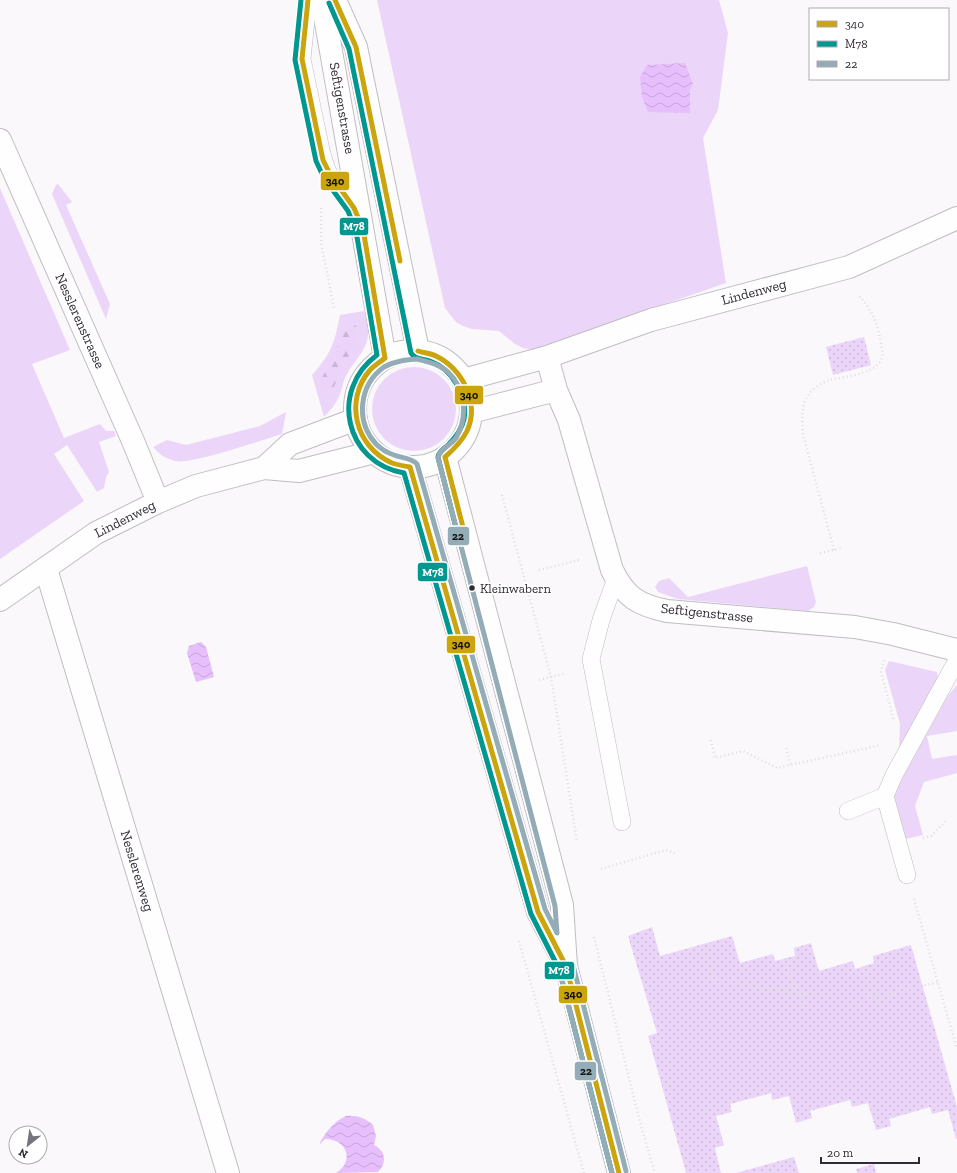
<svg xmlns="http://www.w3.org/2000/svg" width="957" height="1173" viewBox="0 0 957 1173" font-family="'Zilla Slab',serif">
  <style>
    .grass { fill: #ebd5f8; fill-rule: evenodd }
    .forest { fill: url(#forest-firs) }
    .park { fill: url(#park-dots) }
    .water { fill: url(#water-waves) }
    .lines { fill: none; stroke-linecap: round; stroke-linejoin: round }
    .lane-casing { stroke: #c1bdc3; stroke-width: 18 }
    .street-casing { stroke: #c1bdc3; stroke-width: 24 }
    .secondary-casing { stroke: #c1bdc3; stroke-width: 24 }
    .path { stroke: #e0dee0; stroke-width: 2.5; stroke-dasharray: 1 3; stroke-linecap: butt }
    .lane { stroke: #fefefe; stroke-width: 17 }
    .street { stroke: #fefefe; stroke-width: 22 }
    .secondary { stroke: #fefefe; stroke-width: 22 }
    .bus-1-casing { stroke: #fff; stroke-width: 8 }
    .bus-2-casing { stroke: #fff; stroke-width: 8 }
    .bus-3-casing { stroke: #fff; stroke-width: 8 }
    .bus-1 { stroke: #cca40d; stroke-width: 5 }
    .bus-2 { stroke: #009790; stroke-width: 5 }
    .bus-3 { stroke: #94acb7; stroke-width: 5 }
    .bus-dot { fill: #312b35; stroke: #fff; stroke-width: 1.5 }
    .labels { text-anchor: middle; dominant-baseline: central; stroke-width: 3.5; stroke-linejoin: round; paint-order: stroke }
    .bus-label { font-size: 13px; fill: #312b35; stroke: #fff; text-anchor: start }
    .street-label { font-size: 14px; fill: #312b35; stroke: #fff }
    .line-badge { stroke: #fff; stroke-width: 1.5 }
    .badge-label { font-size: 11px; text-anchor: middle; font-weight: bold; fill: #fff }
    .pale-badge-label { font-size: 11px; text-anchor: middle; font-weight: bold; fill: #111 }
  </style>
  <defs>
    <pattern id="forest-firs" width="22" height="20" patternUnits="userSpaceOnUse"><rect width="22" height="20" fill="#ecd3fa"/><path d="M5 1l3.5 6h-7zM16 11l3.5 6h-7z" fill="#cbb5d7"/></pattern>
    <pattern id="park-dots" width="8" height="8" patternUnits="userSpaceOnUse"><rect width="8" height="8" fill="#ebd5f8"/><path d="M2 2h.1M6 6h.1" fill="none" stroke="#cab7d5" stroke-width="1.8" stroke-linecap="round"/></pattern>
    <pattern id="water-waves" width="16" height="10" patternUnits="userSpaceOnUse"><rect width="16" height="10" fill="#e6bffc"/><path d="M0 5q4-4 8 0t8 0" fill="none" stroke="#c6a4d9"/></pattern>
  </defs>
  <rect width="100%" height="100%" fill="#faf8fb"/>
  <path class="grass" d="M377 0H719L728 33 718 110 703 138 726 283 532 350 523 348 515 344 499 331 472 329 463 326 456 322 445 308ZM647 65 693 84 690 91V112Z
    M58 184 72 202 66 205 110 304 106 319 52 194 56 185Z
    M0 188 70 350 32 364 64 438 100 424 106 431H114L116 436 99 442 109 472 106 477 104 488 97 492 67 445 54 454 84 501 0 559Z
    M364 311C366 319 369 328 368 336 366 351 354 361 347 374 343 380 343 387 340 394 336 404 331 410 324 417L312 375C331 354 335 342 340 315Z
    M372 409a42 42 0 1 1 84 0a42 42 0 1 1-84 0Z
    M286 412 282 434C262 440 191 465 175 461 166 459 159 454 153 447L167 440 186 445 260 426Z
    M807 566 816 602 814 607 808 611 678 599 658 592 655 587 659 581 669 578 688 597Z
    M889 661 937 672 938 679 899 750 900 724 885 670Z
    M957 685V731L927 736 932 759 957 755V773L924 782 915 806 923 835 905 839 893 795 947 697Z"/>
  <path class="forest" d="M356 325 357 339 333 388 322 391 321 380 345 331Z"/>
  <path class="park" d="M864 337 871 365 833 375 826 347Z
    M652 927 660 956 732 936 740 963 773 954 775 961 795 956 794 948 811 943 819 971 853 961 855 969 874 963 873 956 911 945 957 1107V1139H956L948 1110 932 1114 930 1107 889 1119 891 1126 876 1130 868 1103 852 1107 850 1100 810 1111 812 1118 796 1123 789 1096 772 1100 771 1093 730 1104 732 1112 716 1116 724 1145 715 1148 721 1173H686L648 1036 657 1033 628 936Z
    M794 1157 799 1173H736Z
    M874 1164 876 1173H857L856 1169Z"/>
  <path class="water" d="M685 63 693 84 690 91V113L648 112 642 97 640 77 647 65Z
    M201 642 206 647 214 677 196 682 187 653 189 646Z
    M346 1116C357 1115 365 1118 373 1125L376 1136 374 1145C386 1151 387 1163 378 1172L336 1173C355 1161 347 1139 325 1139L319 1145C324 1134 334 1121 346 1116Z"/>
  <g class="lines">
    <defs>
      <path id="lane" d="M308 0 302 59 321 150C323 158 325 166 329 174 337 188 350 200 357 215
        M616 578 601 620 591 659 622 822
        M848 811 885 796
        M907 875 885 796 894 775 957 660"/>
      <path id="street" d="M0 140 133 441 158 502
        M547 357 651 320 849 267 957 218
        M264 468 290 444 356 419
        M46 569 228 1173
        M0 600 96 533 158 502 196 486 264 468 299 471 374 452"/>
      <path id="secondary" d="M322 0 385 358
        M335 0 356 47 418 351
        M355 409a58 58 0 1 1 116 0a58 58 0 1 1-116 0Z
        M463 380 547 357 556 390 569 420 612 570C625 597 638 605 667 611L855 627 893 634 957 650
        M471 412 556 390
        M445 457 562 905 566 966 619 1173
        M410 467 538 912 562 958"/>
    </defs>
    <use href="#lane" class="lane-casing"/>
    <use href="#street" class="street-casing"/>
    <use href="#secondary" class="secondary-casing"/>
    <path class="path" d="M321 208V243L334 308
      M502 495 551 677 577 842
      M834 550 803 434C802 419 800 402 812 391 816 386 824 382 830 380 846 376 883 374 883 352 882 349 881 346 881 343 877 321 872 311 858 294
      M820 553 842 548
      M539 570 579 560
      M884 660 881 672 894 721
      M539 680 566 673
      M711 740 715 758 743 751 777 768 881 745
      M786 748 791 765
      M923 838 931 836 946 821
      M601 869 666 850 677 854
      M914 899 957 1049
      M594 937 641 1126 655 1173
      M519 941 584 1173
      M704 944 713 979 855 1003 938 982
      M786 958 795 993
      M867 965 876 997
      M800 1011 802 994
      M769 1164 771 1173"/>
    <use href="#lane" class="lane"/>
    <use href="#street" class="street"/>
    <use href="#secondary" class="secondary"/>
    <defs>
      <path id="bus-1" d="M308 0 302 59 323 160 330 174 354 208 363 229 385 358
        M335 0 356 47 400 261
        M418 351C424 353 430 353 436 356 462 369 480 402 467 431 462 441 453 450 445 457
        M385 358C380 362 375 365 370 370 344 400 355 447 392 463 398 465 404 466 410 467
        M445 457 465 535
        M410 467 538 912 566 966 619 1173"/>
      <path id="bus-2" d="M301 0 295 60 316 161 324 178 348 211 356 231 377 355C329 390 345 463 404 473L531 914 559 969 612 1173
        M329 3 349 49 411 353C415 360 424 359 430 361 452 369 468 396 464 419 462 429 455 438 448 445 444 449 439 451 438 457L458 536"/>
      <path id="bus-3" d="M417 359C428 362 439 364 448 372 466 389 468 417 456 438 451 445 439 449 438 458L555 906 557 933 545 909 417 464C412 458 401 458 394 455 388 453 381 449 376 444 355 421 359 385 384 367 394 361 406 360 417 359Z
        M573 965 626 1171
        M559 969 612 1173"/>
    </defs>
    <use href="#bus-1" class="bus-1-casing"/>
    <use href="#bus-2" class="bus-2-casing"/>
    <use href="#bus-3" class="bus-3-casing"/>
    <use href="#bus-1" class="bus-1"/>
    <use href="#bus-2" class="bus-2"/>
    <use href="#bus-3" class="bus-3"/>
  </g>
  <circle class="bus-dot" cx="472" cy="588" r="3.5"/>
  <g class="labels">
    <g class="bus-label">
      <text x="480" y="588">Kleinwabern</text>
    </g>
    <g class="street-label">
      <text transform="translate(342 108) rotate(80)">Seftigenstrasse</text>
      <text transform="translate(754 292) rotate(-15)">Lindenweg</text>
      <text transform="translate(80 321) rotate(66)">Nesslerenstrasse</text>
      <text transform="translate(125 519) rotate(-27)">Lindenweg</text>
      <text transform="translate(707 613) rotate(6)">Seftigenstrasse</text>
      <text transform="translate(137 871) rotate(73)">Nesslerenweg</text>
    </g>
  </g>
  <g class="line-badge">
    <rect x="320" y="171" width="30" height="20" rx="4" fill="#cca40d"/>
    <rect x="339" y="217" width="30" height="19" rx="4" fill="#009790"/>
    <rect x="454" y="385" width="30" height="20" rx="4" fill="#cca40d"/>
    <rect x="447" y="526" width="23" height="20" rx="4" fill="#94acb7"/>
    <rect x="417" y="562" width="31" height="20" rx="4" fill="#009790"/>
    <rect x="446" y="635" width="30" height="19" rx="4" fill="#cca40d"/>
    <rect x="544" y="961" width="31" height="19" rx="4" fill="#009790"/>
    <rect x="558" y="985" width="30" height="19" rx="4" fill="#cca40d"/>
    <rect x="574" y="1061" width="23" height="20" rx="4" fill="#94acb7"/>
  </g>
  <g class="badge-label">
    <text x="354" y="230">M78</text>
    <text x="433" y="576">M78</text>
    <text x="559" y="974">M78</text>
  </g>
  <g class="pale-badge-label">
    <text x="335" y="185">340</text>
    <text x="469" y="399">340</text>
    <text x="458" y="540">22</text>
    <text x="461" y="648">340</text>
    <text x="573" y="998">340</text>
    <text x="586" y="1075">22</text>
  </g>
  <rect x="809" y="8" width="140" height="72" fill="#ffffff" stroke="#adaaae"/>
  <rect x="817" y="21" width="20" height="6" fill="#cca40d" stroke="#adaaae"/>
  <text x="845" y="28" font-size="12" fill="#312b35">340</text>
  <rect x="817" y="41" width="20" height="6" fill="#009790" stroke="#adaaae"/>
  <text x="845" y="48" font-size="12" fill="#312b35">M78</text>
  <rect x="817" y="61" width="20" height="6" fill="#94acb7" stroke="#adaaae"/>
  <text x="845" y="68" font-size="12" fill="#312b35">22</text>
  <g transform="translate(28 1145) rotate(210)"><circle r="19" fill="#ffffff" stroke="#adaaae"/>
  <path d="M0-3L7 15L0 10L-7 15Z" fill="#77737a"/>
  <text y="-6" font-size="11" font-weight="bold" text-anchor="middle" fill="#312b35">N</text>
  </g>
  <path d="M821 1157v6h98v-6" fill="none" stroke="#312b35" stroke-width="2"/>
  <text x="827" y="1157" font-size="12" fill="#312b35" stroke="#ffffff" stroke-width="3" paint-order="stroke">20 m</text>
</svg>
